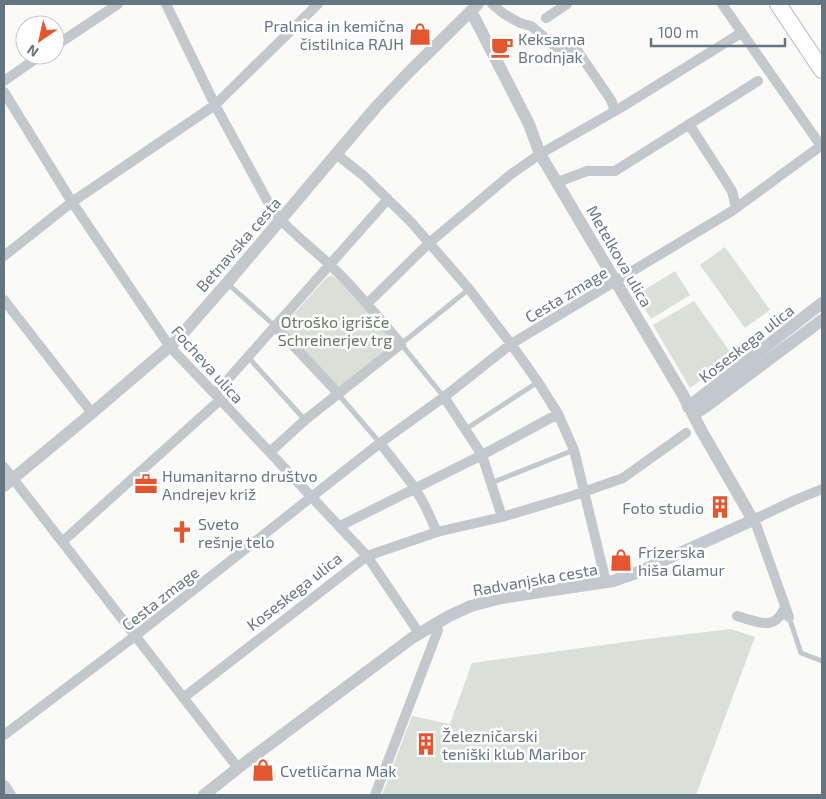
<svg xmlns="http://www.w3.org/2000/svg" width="826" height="799" viewBox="0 0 826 799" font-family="'Exo 2',sans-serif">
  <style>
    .green { fill: #dadfd7 }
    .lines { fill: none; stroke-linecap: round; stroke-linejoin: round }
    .primary-casing { stroke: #b5babe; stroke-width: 18 }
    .service { stroke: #c3c8cc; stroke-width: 5 }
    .minor { stroke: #c3c8cc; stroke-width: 10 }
    .tertiary { stroke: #c3c8cc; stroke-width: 12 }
    .primary { stroke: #fff; stroke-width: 16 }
    .labels { text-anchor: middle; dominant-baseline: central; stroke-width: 5; stroke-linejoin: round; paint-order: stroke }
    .poi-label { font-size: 16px; fill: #657683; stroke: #fff; text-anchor: start }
    .street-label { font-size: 16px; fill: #657683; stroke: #fff }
    .park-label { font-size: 16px; fill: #687a64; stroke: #fff }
  </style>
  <rect width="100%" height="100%" fill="#fafaf8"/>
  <path class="green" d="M725 247 770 310 745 328 700 265Z
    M675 271 690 295 651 319 636 295Z
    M332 276 338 280 390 336C392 340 392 343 389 347L342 386 336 385 284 329V325L327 277Z
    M694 301 733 356 690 388 653 325Z
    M731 629 755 637 696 795H382L412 716 450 724 472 663 655 638Z"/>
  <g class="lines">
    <defs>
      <path id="primary" d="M778 4 822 70"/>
    </defs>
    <use href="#primary" class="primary-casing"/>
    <path class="service" d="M227 283 275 326
      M248 357 305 420
      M338 394 380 443
      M444 397 401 344 469 289
      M466 429 538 382
      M491 483 574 450
      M789 617 801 653 822 661"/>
    <path class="minor" d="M166 4 215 105 273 211C289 231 310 246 329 264 355 288 378 317 401 344L305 420 270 452
      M492 4 504 14 520 23 531 26 556 47 577 50 611 100 615 111
      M722 4 821 146
      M546 18 567 4
      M55 46 118 4
      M4 81 41 55
      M4 92 72 202 170 347 215 394 367 556 419 633
      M689 124 732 191 736 207
      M336 154 364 176 411 222 469 289 511 344 538 382 558 414 574 450 606 582
      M558 182 587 171H615L758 81
      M4 256 72 202 215 105 318 4
      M4 300 92 413
      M367 304 429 243 510 175 540 154 622 107 741 33
      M275 326 338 393
      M215 394 388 199
      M444 397 482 455 502 517
      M380 443 415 488 425 506 437 532
      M4 467 238 768
      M340 526 482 455 558 414
      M62 542 220 400
      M737 616C758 622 775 632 785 607
      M789 617 757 527 753 520 793 501 822 489
      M183 698 367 556 437 532 502 517 572 496 623 478 686 433
      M4 735 135 636 380 443 444 397 511 344 732 211 822 145
      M375 795 438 630 434 624"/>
    <path class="tertiary" d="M688 407 822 303
      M693 415 704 408 822 320
      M4 486 92 413 161 354 177 340 227 283 376 107 407 74 478 4
      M4 786 10 795
      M204 795 238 768 412 638 449 616 471 606 501 598 613 581 636 573 753 520 701 430 683 395 540 154 529 124 471 11"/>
    <use href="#primary" class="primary"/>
  </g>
  <defs>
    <symbol id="shop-bare" viewBox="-9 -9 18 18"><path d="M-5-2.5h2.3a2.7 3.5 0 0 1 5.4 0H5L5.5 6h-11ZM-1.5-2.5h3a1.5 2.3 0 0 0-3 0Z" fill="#e4572e" stroke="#fff" stroke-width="2.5" paint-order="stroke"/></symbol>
    <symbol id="cafe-bare" viewBox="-9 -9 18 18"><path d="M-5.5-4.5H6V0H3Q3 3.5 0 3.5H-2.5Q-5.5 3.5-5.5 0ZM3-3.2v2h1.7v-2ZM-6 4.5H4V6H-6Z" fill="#e4572e" stroke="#fff" stroke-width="2.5" paint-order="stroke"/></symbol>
    <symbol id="office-bare" viewBox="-9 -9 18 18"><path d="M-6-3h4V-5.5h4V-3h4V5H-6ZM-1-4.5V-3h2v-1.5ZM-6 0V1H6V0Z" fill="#e4572e" stroke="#fff" stroke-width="2.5" paint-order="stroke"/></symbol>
    <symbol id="building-bare" viewBox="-9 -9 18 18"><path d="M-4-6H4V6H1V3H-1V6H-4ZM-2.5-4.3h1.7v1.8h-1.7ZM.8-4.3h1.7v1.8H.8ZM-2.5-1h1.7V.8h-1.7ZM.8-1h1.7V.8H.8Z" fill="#e4572e" stroke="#fff" stroke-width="2.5" paint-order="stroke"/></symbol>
    <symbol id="church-bare" viewBox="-9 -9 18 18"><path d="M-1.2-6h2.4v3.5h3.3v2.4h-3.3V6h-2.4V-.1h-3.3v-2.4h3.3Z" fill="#e4572e" stroke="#fff" stroke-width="2.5" paint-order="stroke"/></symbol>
  </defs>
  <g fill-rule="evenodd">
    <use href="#shop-bare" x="404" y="18" width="32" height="32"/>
    <use href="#cafe-bare" x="486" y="31" width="32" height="32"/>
    <use href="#office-bare" x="130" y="468" width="32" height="32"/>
    <use href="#building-bare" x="704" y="491" width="32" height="32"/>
    <use href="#church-bare" x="166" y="516" width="32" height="32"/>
    <use href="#shop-bare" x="605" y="544" width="32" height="32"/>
    <use href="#building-bare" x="410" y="728" width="32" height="32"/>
    <use href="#shop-bare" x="247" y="754" width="32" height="32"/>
  </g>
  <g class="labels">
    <g class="poi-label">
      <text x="404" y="25" text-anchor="end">Pralnica in kemična<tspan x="404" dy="18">čistilnica RAJH</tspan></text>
      <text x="518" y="38">Keksarna<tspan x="518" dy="18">Brodnjak</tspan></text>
      <text x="162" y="475">Humanitarno društvo<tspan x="162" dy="18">Andrejev križ</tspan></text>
      <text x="704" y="507" text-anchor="end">Foto studio</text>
      <text x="198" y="523">Sveto<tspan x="198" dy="18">rešnje telo</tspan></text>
      <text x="638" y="551">Frizerska<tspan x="638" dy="18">hiša Glamur</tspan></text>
      <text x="442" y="735">Železničarski<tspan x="442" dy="18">teniški klub Maribor</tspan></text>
      <text x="280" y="770">Cvetličarna Mak</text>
    </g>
    <g class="street-label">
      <text transform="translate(238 244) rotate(-49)">Betnavska cesta</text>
      <text transform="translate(620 256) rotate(60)">Metelkova ulica</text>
      <text transform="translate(566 294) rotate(-31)">Cesta zmage</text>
      <text transform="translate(746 343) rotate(-38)">Koseskega ulica</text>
      <text transform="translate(208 364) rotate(48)">Focheva ulica</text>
      <text transform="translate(535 579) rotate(-10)">Radvanjska cesta</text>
      <text transform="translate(294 591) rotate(-38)">Koseskega ulica</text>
      <text transform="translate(160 598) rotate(-38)">Cesta zmage</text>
    </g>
    <g class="park-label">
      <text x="335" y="321">Otroško igrišče<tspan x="335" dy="18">Schreinerjev trg</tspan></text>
    </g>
  </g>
  <rect width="826" height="799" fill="none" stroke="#657683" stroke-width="10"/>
  <g transform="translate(40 40) rotate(214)"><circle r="24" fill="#ffffff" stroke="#c1c8cd"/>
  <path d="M0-4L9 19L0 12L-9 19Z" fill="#e4572e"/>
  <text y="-8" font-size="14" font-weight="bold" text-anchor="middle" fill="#657683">N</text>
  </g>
  <path d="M651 38v8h134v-8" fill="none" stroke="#657683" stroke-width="2.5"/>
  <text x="658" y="38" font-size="15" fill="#657683" stroke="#ffffff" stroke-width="4" paint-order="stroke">100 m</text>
</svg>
